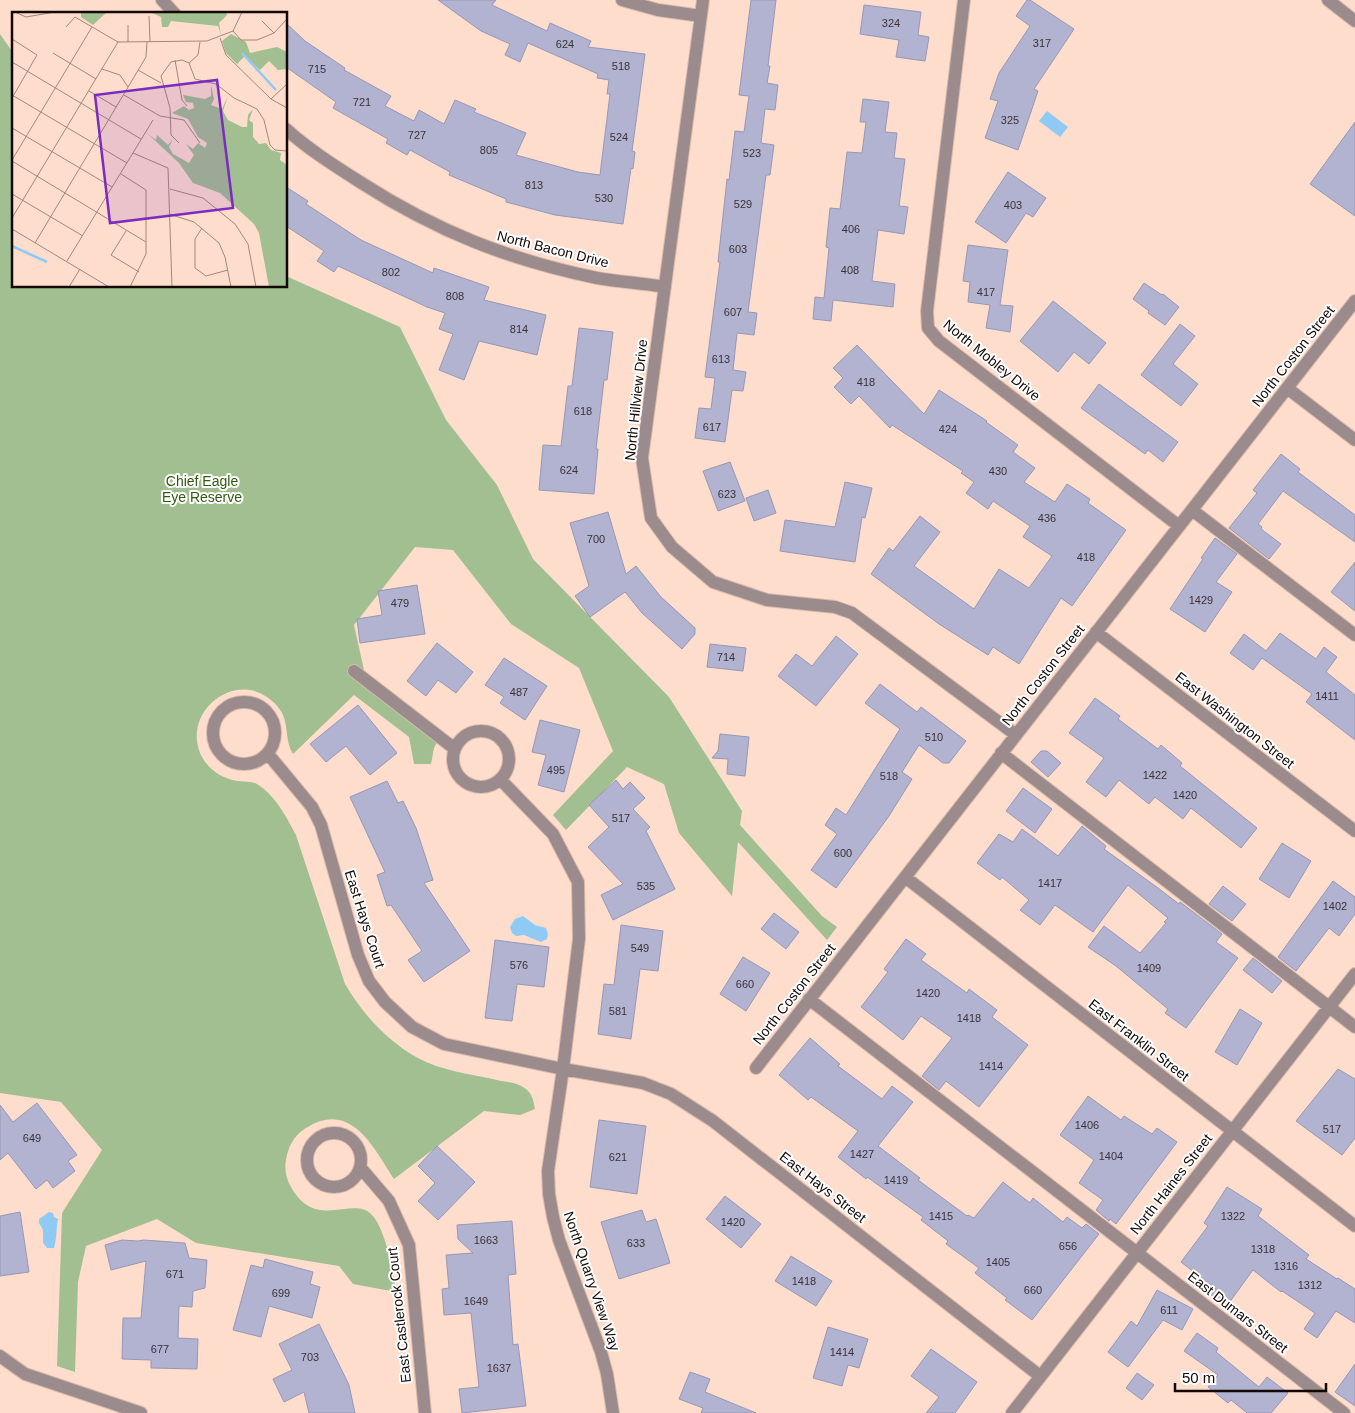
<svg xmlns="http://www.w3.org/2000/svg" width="1355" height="1413" viewBox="0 0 1355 1413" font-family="Arial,sans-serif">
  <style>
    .green { fill: #a1bf90 }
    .water { fill: #8fcaf5 }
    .building { fill: #b2b2d1; stroke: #9797b5 }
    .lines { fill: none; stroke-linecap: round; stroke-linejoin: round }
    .minor-casing { stroke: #d9bbad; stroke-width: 14 }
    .minor { stroke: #9b8b8c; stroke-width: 12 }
    .labels { text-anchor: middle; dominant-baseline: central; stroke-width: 4; stroke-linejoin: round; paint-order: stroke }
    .number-label { font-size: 11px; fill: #3b3237 }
    .street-label { font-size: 14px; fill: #130804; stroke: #fff }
    .park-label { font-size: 14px; fill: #315a11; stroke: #fff }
    .inset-river { fill: none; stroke: #8fcaf5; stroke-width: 2.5 }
    .inset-road { fill: none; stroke: #a1887d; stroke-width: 1 }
    .view { fill: #7b2cbf; fill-opacity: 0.15; stroke: #7b2cbf; stroke-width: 2.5 }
    .inset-edge { fill: none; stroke: #130804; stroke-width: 2.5 }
  </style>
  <rect width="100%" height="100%" fill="#ffddcd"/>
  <path class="green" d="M0 34 14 54V286H286V276L400 327 446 420 497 485 533 559 669 697 742 811 740 825 822 916 837 927 827 940 738 842 732 896 679 833 664 784 627 767 566 830 553 815 613 751 579 668 511 624 453 550 415 547 354 625 366 679 439 738 434 748 431 764H414L409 737 354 695 293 754C282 735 293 718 271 700 236 670 183 710 200 753 207 769 222 779 238 781 244 782 252 781 257 784 275 795 286 816 296 835L345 984C363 1014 385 1039 416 1057 441 1071 470 1074 497 1080 505 1082 516 1082 523 1087 532 1092 533 1099 535 1109L520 1115 484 1111 394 1179C374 1148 351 1099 306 1128 296 1134 290 1143 287 1155 284 1166 285 1177 291 1187 315 1231 353 1196 371 1214 385 1227 394 1273 396 1292L353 1284 339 1266 196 1243 157 1219 86 1246 78 1282 75 1372 57 1366 62 1213 102 1150 61 1102 0 1093Z"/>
  <path class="water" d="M1047 111 1068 127 1060 137 1039 121Z
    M523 916 535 925 546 928 548 934 547 939 541 942 524 935 516 936 512 933 510 927 515 919Z
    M49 1212 53 1213 54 1217 58 1219C56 1229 57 1238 54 1248H47L43 1243V1230L39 1223V1219Z"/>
  <path class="building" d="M438 0H496L492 5 547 31 550 23 591 41 588 47 645 54 632 151 635 152 633 169 631 168 623 224 555 215 506 202V199L449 175 450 172 410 150 407 155 386 143 388 139 333 108 336 102 286 67V23L305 41 345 68 344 70 391 96 385 106 414 121 419 110 444 124 455 100 476 109 474 112 526 133 516 155 578 172 600 175 610 94H607L609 80 597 78 598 74 528 43 520 62 505 55 510 44 481 31Z
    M751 0H776L768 66H770L767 83 778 85 775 110 765 109 761 143 774 145 770 175H766L748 312 757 313 754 335 737 333 733 370 746 372 743 391 732 390 725 442 695 438 699 408 711 409 715 378 705 377 720 262H718L727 179 729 180 735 131 744 132 749 96 739 95Z
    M1027 0H1030L1074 29 1034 89 1038 91 1018 150 985 138 998 101 990 99 999 73 1030 26 1016 16Z
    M864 5 921 12 918 35 929 37 925 61 896 57 899 40 860 34Z
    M863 99 889 102 885 132 897 133 894 158 905 159 899 206 908 207 904 234 878 230 872 281 895 284 893 307 833 300 831 321 813 319 815 297 824 298 829 248 826 247 830 208 840 209 847 152 862 153 866 122H860Z
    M1355 122V216L1310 184Z
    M1008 172 1046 198 1033 217 1026 213 1006 243 975 222Z
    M286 187 308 201 306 204 361 240 433 273 434 268 489 287 484 300 546 315 537 355 479 341 464 380 439 370 453 334 439 329 445 313 427 307 338 266 334 272 317 261 324 251 286 226Z
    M968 245 1008 250 1000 305 1013 306 1010 332 986 328 990 305 968 302 970 282 963 281Z
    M1144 283 1162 295 1163 294 1179 307 1165 325 1148 313 1149 311 1133 299Z
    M1053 301 1106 343 1089 364 1074 352 1058 372 1020 341Z
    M1180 324 1195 336 1173 364 1198 384 1181 406 1141 375Z
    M579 328 613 332 607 380H604L596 449H598L594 494 539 490 543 445 561 446 568 386H572Z
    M857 345 924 414 939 390 987 421 986 422 1018 445 1013 452 1035 468 1024 482 1055 502 1067 484 1090 499 1088 503 1126 530 1072 606 1061 598 1019 664 993 647 988 655 939 624 871 574 889 548 893 551 920 516 940 532 914 566 974 609 999 569 1029 588 1052 556 1023 537 1030 526 993 501 988 509 966 493 974 482 961 473 963 471 892 425 890 428 859 396 851 404 834 387 843 378 833 368Z
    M1099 384 1178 442 1163 462 1148 450 1145 454 1081 408Z
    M1281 454 1300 469 1298 472 1355 515V542L1283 491 1258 524 1262 527 1261 529 1281 544 1269 559 1229 528 1257 493 1253 490Z
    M730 462 745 501 718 511 703 471Z
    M845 482 872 488 865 518 862 517 855 562 780 551 785 520 835 527Z
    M768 490 776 513 754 521 746 498Z
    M608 512 626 574 636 566 661 597 695 628V634L682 649 642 613 625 592 590 617 575 596 589 586 570 523Z
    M1215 538 1237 554 1216 582 1232 592 1205 632 1170 609 1203 559 1201 558Z
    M1355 562V611L1331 592Z
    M417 585 425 634 360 643 357 619 382 615 378 591Z
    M1280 633 1316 659 1324 647 1337 657 1326 672 1355 695V740L1306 702 1312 694 1262 658 1253 670 1230 653 1244 634 1266 651Z
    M836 636 858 654 816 706 778 676 796 654 812 666Z
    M437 643 473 672 456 693 438 680 426 696 407 681Z
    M710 644 746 648 743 671 707 667Z
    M504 658 547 686 525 720 500 703 504 697 485 685Z
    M880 684 917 712 921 707 966 741 949 763H943L919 745 902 772 912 779 889 816 836 888 811 870 837 834 825 825 836 808 846 815 900 729 865 703Z
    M1095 698 1120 716 1118 719 1158 749 1161 745 1182 763 1180 766 1257 828 1241 848 1191 808 1183 819 1155 797 1149 804 1119 780 1106 797 1086 782 1104 758 1069 733Z
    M358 705 397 753 370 775 346 746 326 762 310 744Z
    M540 720 580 730 564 792 538 785 546 755 532 752Z
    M720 734 749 737 745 776 727 774 728 759 712 758 718 751Z
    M1041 751H1047L1061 763 1048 777 1031 762Z
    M616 780 623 789 630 782 645 798 633 809 650 827 646 831 675 889 613 920 601 895 623 884 588 847 609 827 589 805Z
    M387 781 398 803 403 801 416 828 433 880 424 883 470 951 424 982 408 960 422 951 391 905 387 906 377 875 385 872 350 797Z
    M1023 788 1052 809 1035 833 1006 811Z
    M1082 826 1106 846 1104 849 1158 888 1179 904 1180 902 1222 934 1216 942 1238 958 1186 1028 1165 1013 1168 1009 1116 966 1088 947 1104 926 1140 953 1166 923 1164 922 1168 918 1128 885 1093 932 1055 905 1040 925 1020 910 1029 900 1002 877 1000 880 977 863 999 834 1013 842 1022 829 1058 856Z
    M1282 843 1311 861 1289 898 1259 879Z
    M1333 881 1355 897V914L1339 936 1329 928 1296 971 1278 957Z
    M1223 886 1246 904 1232 921 1209 904Z
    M774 913 799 932 786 949 761 929Z
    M621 925 663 931 658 971 640 969 631 1039 598 1034 604 984 614 985Z
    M906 939 926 954 921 960 967 993 969 989 997 1010 992 1017 1028 1045 979 1107 946 1081 939 1090 922 1076 952 1038 921 1016 903 1040 861 1007 888 972 884 969Z
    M495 940 549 947 544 987 517 984 512 1021 485 1018Z
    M743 957 770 973 746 1011 720 994Z
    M1253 958 1282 981 1272 993 1243 970Z
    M1240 1009 1262 1023 1237 1065 1215 1052Z
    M810 1038 840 1064 838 1066 882 1099 892 1086 913 1102 878 1146 920 1178 918 1180 967 1216 968 1215 974 1218 1003 1182 1030 1203 1033 1198 1063 1222 1067 1217 1082 1228 1086 1224 1099 1234 1032 1320 1005 1300 1007 1298 975 1273 979 1268 946 1244 948 1241 921 1220 923 1217 867 1177 866 1179 838 1157 858 1131 811 1097 808 1100 779 1075Z
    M1338 1069 1355 1079V1138L1342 1155 1296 1121Z
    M1088 1096 1121 1120 1124 1116 1152 1134 1157 1128 1177 1142 1116 1224 1110 1219 1109 1221 1096 1210 1103 1200 1079 1183 1094 1160 1060 1135Z
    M37 1103 77 1155 68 1161 75 1171 53 1188 47 1180 36 1189 8 1153 0 1160V1105L13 1122Z
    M599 1120 646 1126 637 1194 590 1187Z
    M437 1146 475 1182 438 1220 418 1201 435 1183 418 1166Z
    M1227 1187 1262 1209 1258 1216 1309 1255 1306 1259 1337 1279 1338 1278 1355 1289V1323L1336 1311 1317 1338 1304 1329 1315 1313 1282 1291 1281 1292 1253 1270 1226 1307 1211 1295 1216 1289 1181 1262 1208 1226 1204 1223Z
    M725 1196 761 1224 741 1248 706 1219Z
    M642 1210 646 1222 656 1219 670 1263 619 1279 601 1222Z
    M20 1212 29 1272 0 1276V1216Z
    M512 1221 516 1274 508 1275 513 1345 518 1344 526 1406 462 1413 459 1389 479 1387 471 1313 444 1315 442 1289 449 1288 446 1255 473 1253 458 1239 457 1225Z
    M122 1240 138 1241 144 1240 185 1243 189 1258 207 1260 205 1288 193 1291 192 1307 179 1306 178 1338 198 1339 197 1369 151 1368V1360L122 1359 123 1318H141L146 1261 111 1270 105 1245Z
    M791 1256 832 1281 816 1306 775 1281Z
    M265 1259 313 1272 310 1284 320 1287 312 1318 269 1306 261 1337 233 1330 251 1265 263 1268Z
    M1157 1290 1193 1309 1182 1330 1163 1320 1128 1367 1108 1352 1131 1321 1137 1326Z
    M319 1324 349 1385 355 1413H309L304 1392 284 1402 273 1379 292 1370 279 1344Z
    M828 1327 868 1339 859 1368 848 1365 842 1386 813 1378Z
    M1197 1333 1218 1348 1216 1352 1259 1387 1267 1377 1288 1393 1271 1413H1247L1231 1400 1228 1403 1208 1387 1218 1375 1184 1351Z
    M931 1349 977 1382 955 1413H926L939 1397 911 1376Z
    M1355 1364V1406L1335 1392Z
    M690 1372 710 1379 705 1392 756 1413H701L703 1408 679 1399Z
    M1137 1373 1154 1385 1142 1400 1126 1388Z"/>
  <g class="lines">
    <defs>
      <path id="minor" d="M162 0 175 14
        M622 0 658 10 701 16
        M703 0 642 458 651 518 672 547 713 582 767 600 835 607 852 613 1016 735
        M964 0 927 311 928 328 939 341 1179 526
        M1328 0 1355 21
        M286 129C308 149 335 166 360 182 436 231 509 260 597 278 619 282 643 283 665 287
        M1287 388 1355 440
        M1192 510 1355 635
        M1096 632 1355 831
        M354 671 455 749
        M213 733a31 31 0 1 1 62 0a31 31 0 1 1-62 0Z
        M453 759a28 28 0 1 1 56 0a28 28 0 1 1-56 0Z
        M1001 753 1355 1027
        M268 754 312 807 321 825 358 955 369 981 385 1002 412 1027 444 1044 563 1069 643 1083 671 1094 713 1121 1040 1376
        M500 779 553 834 578 882 579 939 563 1069 548 1171 549 1194 553 1217 559 1240 601 1352 607 1374 613 1413
        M905 877 1355 1226
        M809 999 1344 1413
        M756 1068 1355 301
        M307 1160a27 27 0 1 1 54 0a27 27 0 1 1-54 0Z
        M360 1167 389 1201 409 1245 425 1413
        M0 1356 25 1374 141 1413
        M1012 1413 1355 974"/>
    </defs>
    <use href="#minor" class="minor-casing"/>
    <use href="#minor" class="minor"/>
  </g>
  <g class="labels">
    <g class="number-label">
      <text x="891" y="23">324</text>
      <text x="1042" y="43">317</text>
      <text x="565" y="44">624</text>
      <text x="621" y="66">518</text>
      <text x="317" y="69">715</text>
      <text x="362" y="102">721</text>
      <text x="1010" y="120">325</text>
      <text x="417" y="135">727</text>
      <text x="619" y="137">524</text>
      <text x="489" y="150">805</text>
      <text x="752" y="153">523</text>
      <text x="534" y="185">813</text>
      <text x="604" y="198">530</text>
      <text x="743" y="204">529</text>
      <text x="1013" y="205">403</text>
      <text x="851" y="229">406</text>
      <text x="738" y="249">603</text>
      <text x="850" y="270">408</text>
      <text x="391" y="272">802</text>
      <text x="986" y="292">417</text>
      <text x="455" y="296">808</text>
      <text x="733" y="312">607</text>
      <text x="519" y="329">814</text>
      <text x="721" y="359">613</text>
      <text x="866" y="382">418</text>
      <text x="583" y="411">618</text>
      <text x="712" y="427">617</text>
      <text x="948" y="429">424</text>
      <text x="569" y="470">624</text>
      <text x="998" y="471">430</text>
      <text x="727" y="494">623</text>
      <text x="1047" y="518">436</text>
      <text x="596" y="539">700</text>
      <text x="1086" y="557">418</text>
      <text x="1201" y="600">1429</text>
      <text x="400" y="603">479</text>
      <text x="726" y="657">714</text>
      <text x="519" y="692">487</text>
      <text x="1327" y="696">1411</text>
      <text x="934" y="737">510</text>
      <text x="556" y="770">495</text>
      <text x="1155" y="775">1422</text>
      <text x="889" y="776">518</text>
      <text x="1185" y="795">1420</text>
      <text x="621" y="818">517</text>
      <text x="843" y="853">600</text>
      <text x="1050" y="883">1417</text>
      <text x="646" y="886">535</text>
      <text x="1335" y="906">1402</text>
      <text x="640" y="948">549</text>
      <text x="519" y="965">576</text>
      <text x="1149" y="968">1409</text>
      <text x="745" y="984">660</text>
      <text x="928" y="993">1420</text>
      <text x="618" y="1011">581</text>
      <text x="969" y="1018">1418</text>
      <text x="991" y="1066">1414</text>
      <text x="1087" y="1125">1406</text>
      <text x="1332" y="1129">517</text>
      <text x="32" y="1138">649</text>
      <text x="862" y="1154">1427</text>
      <text x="1111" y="1156">1404</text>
      <text x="618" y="1157">621</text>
      <text x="896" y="1180">1419</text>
      <text x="941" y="1216">1415</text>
      <text x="1233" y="1216">1322</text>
      <text x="733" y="1222">1420</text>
      <text x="486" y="1240">1663</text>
      <text x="636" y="1243">633</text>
      <text x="1068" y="1246">656</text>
      <text x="1263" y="1249">1318</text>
      <text x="998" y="1262">1405</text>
      <text x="1286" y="1266">1316</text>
      <text x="175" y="1274">671</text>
      <text x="804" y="1281">1418</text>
      <text x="1310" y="1285">1312</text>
      <text x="1033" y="1290">660</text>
      <text x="281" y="1293">699</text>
      <text x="476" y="1301">1649</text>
      <text x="1169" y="1310">611</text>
      <text x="160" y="1349">677</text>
      <text x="842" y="1352">1414</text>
      <text x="310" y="1357">703</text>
      <text x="499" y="1368">1637</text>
    </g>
    <g class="street-label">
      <text transform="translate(553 249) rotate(14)">North Bacon Drive</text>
      <text transform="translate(1293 356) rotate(-52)">North Coston Street</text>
      <text transform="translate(992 360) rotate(39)">North Mobley Drive</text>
      <text transform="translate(636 400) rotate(-84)">North Hillview Drive</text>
      <text transform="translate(1043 675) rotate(-52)">North Coston Street</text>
      <text transform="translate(1235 720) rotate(38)">East Washington Street</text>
      <text transform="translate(365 919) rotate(72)">East Hays Court</text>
      <text transform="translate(794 994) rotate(-52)">North Coston Street</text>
      <text transform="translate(1139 1040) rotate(38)">East Franklin Street</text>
      <text transform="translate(1171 1184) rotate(-52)">North Haines Street</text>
      <text transform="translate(823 1187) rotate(38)">East Hays Street</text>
      <text transform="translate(592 1281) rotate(71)">North Quarry View Way</text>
      <text transform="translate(1238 1312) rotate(38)">East Dumars Street</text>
      <text transform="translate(399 1315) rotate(-96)">East Castlerock Court</text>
    </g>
    <g class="park-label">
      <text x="202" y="481">Chief Eagle<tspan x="202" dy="16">Eye Reserve</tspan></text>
    </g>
  </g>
  <g transform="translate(12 12)">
    <rect width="275" height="275" fill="#ffddcd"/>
    <path d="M69 0H95L81 13 69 5ZM138 0H214L215 3 207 11 209 23 206 14 159 9 156 15H150L149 5ZM219 22 234 30 238 41 265 35 275 40V57L266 58 257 49 248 58 233 44 225 52 214 41 210 29ZM199 73 202 87 199 93 210 97 216 84 211 99 216 108 230 115H235L236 103 241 97 237 108 241 111V125L247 132 254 131 259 138 269 141 268 148 275 153V275H257L247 221 242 212 208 181 181 171 167 151 135 121 144 128 145 123 156 133 161 127 157 135 161 142 177 151 182 143 174 132 181 137 186 131 193 136 195 131 186 125 176 107 160 101 172 94 177 98 182 96 181 91 174 90 171 83 193 87 199 84Z" fill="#a1bf90"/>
    <path class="inset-river" d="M230 41 264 78M0 234 35 250"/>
    <path class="inset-road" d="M3 0 14 5 43 0M137 4 138 30M250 9 262 21M54 15 63 5 106 30 195 29 221 19 230 0M221 19 229 28H245L262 21 275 7M208 26 214 43 259 87 275 96M0 27 25 43 0 86M116 30V13M41 41 84 67M163 48 170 88 175 94M0 50 129 127M177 51 183 67 204 72 222 86 245 97 252 108 258 133 263 138 275 139M177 51 186 43 188 30M90 57 108 63 116 75M126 58 149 71M77 79 104 95M0 83 115 151M112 83 148 104 172 108 188 131M259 87 275 72M0 116 100 175M167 131 159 123 158 96 149 64 159 50 170 48 177 51M121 141 156 156 160 275M0 148 80 15M0 149 134 230M109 162 134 178V242L118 275M158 177 191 186 223 212 236 232 244 275M0 182 71 224M157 202 182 210 207 231 213 245 219 275M0 206 106 30M190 216 183 227V256L194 264 216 258M0 217 97 275M114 219 99 243 127 260M23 231 134 45 135 30M55 249 141 108M57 275 68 257"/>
    <path class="view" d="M205 68 221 196 98 211 83 83Z"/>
    <rect width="275" height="275" class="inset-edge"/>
  </g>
  <path d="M1175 1383v8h151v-8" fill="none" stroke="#130804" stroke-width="2.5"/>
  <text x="1182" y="1383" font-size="15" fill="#130804" stroke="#ffffff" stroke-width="4" paint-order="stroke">50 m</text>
</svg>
